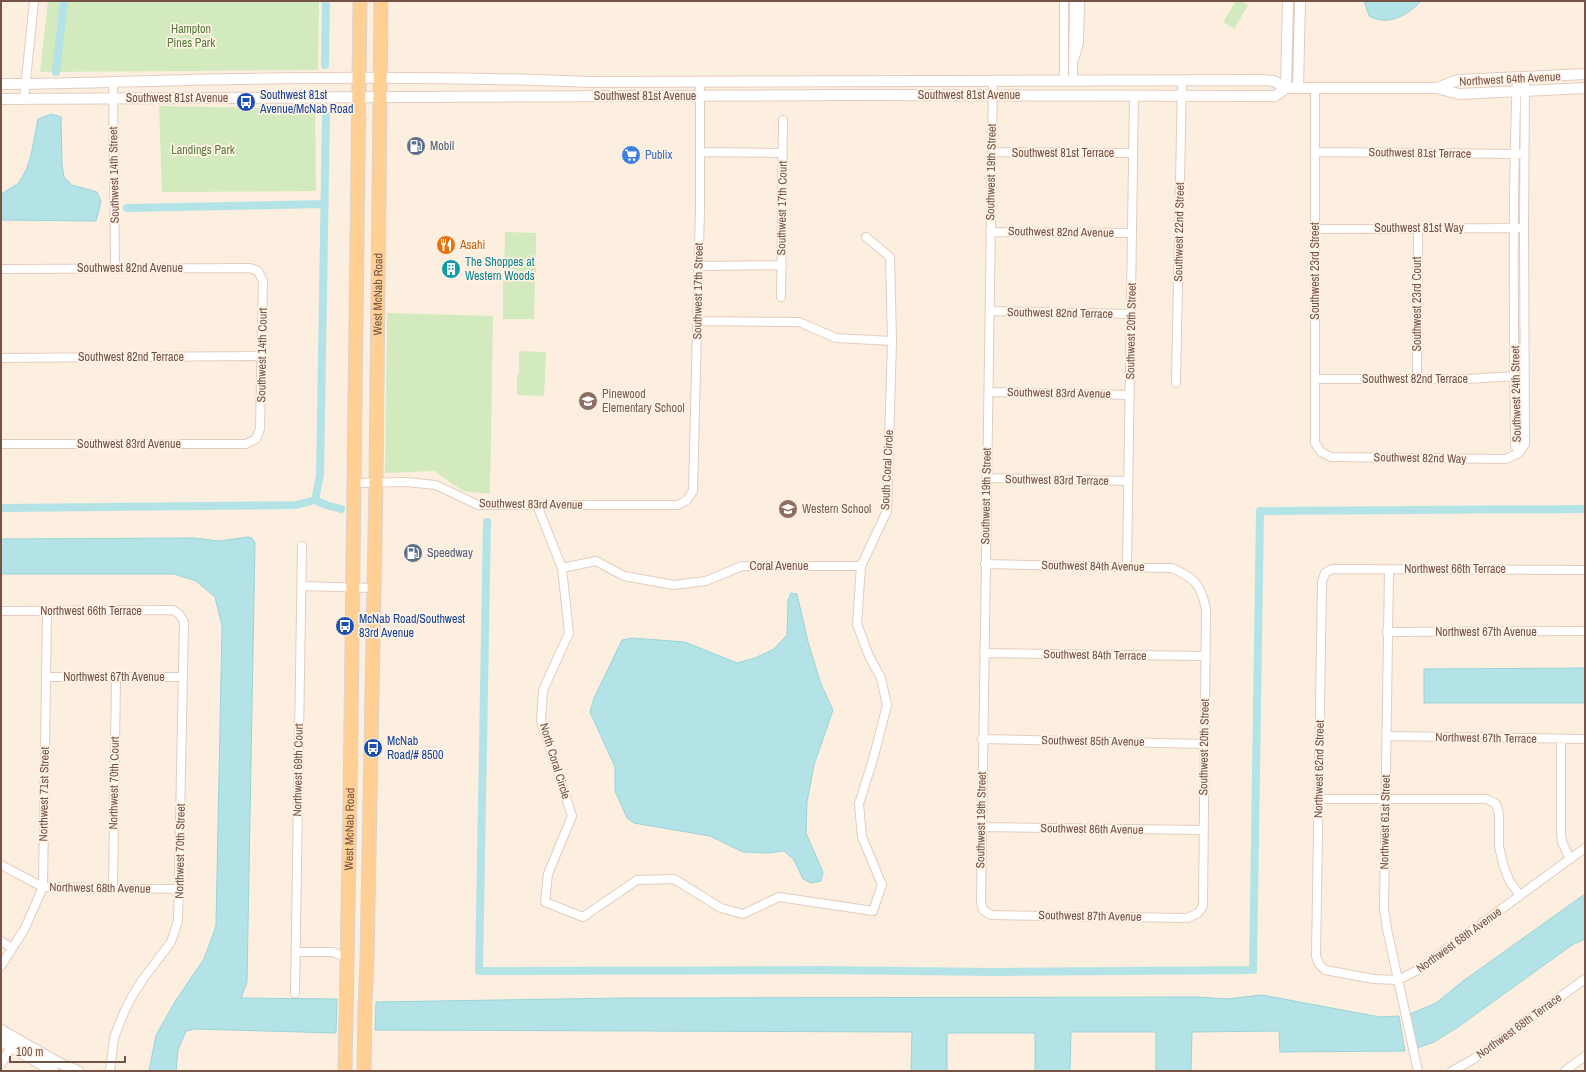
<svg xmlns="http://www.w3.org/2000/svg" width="1586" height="1072" viewBox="0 0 1586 1072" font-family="'Archivo Narrow',sans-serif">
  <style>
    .green { fill: #d3eabe }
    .water { fill: #b3e3e7; stroke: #99d4d9 }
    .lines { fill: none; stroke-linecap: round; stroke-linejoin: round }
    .canal { stroke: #b3e3e7; stroke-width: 8 }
    .minor-casing { stroke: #e3ccbe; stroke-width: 10 }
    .tertiary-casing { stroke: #e3ccbe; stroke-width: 12 }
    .primary-casing { stroke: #dbd2cf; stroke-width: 15 }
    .minor { stroke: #fff; stroke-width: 8 }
    .tertiary { stroke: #fff; stroke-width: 10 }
    .primary { stroke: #ffcf94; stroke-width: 13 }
    .labels { text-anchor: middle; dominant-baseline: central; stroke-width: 3.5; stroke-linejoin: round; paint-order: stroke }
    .park-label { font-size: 12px; fill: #547a3e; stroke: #fff3e6 }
    .street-label { font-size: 12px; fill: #745346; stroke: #fff3e6 }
    .transit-label { font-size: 12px; fill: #164399; stroke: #fff3e6; text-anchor: start }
    .service-label { font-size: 12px; fill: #4e5e75; stroke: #fff3e6; text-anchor: start }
    .shop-label { font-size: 12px; fill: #366cbe; stroke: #fff3e6; text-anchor: start }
    .food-label { font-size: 12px; fill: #c56008; stroke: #fff3e6; text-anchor: start }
    .culture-label { font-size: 12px; fill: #0d838f; stroke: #fff3e6; text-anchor: start }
    .education-label { font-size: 12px; fill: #785e54; stroke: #fff3e6; text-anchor: start }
  </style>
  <rect width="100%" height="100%" fill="#fdefdf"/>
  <path class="green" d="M48 1H319L318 70 40 72Z
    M1236 1H1241L1248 5 1234 29 1223 22Z
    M159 106 315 109 316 191 162 192Z
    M505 232 536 233V272L504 271Z
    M503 280H535L534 319H503Z
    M387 313 493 316 490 494 463 491 434 471 385 473Z
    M519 351 546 352 544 396 517 395V375L519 374Z"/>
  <path class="water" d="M1364 1H1421C1412 11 1396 22 1382 20 1378 20 1373 18 1369 16Z
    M51 114 61 117 62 164 64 177 72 185 97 192 101 202 96 221 1 220V194L19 183 27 168 31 155 38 119Z
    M248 537 252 538 255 543 247 982 241 998 337 999 336 1033 195 1029 186 1031 178 1050 176 1071H149L156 1035 176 1000 204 959 216 926 222 626 215 597 196 581 174 574H1V539L194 538 219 541Z
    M791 593 797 594 808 642 821 684 833 710 814 765 807 802 806 833 823 872 821 881 811 883 803 879 794 860 784 851 767 853 743 852 710 836 634 823 627 818 615 791V767L590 712 594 698 622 640 632 638 685 642 737 663 755 658 774 649 787 635 788 600Z
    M1585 668V703H1424V669Z
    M1585 894V939L1572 945 1458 1027 1434 1042 1417 1048 1410 1014 1436 1003 1463 981Z
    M1262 995 1380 1017 1399 1016 1405 1051 1280 1052 1279 1031 1192 1032 1191 1071H1156V1032H1071L1070 1071H1035V1033H947V1071H911L912 1032 375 1030 376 1002 622 998 1198 997 1226 999Z"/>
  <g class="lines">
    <path class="canal" d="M325 65 326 1
      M56 72 64 1
      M127 208 324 204
      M315 500 326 505 341 509
      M1 508 296 505 315 500 320 475 326 115
      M487 522 479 971 821 970 997 972 1253 970 1260 511 1585 509"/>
    <defs>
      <path id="minor" d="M1075 57 1079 43 1080 1
        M1517 78C1512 200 1514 323 1515 445L1519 453
        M1064 81V1
        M1073 81 1074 1
        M113 83 115 267
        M1315 88V443L1321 452 1331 457 1506 459 1519 453 1525 444 1524 228 1525 78
        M24 99 34 1
        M700 152 783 153
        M992 152 1133 153
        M1315 152 1520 154
        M1315 229 1520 228
        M990 232 1132 233
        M699 266 782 265
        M1 269 250 268 258 271 263 281 260 429 256 439 246 444H1
        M781 297 783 120
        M990 311 1131 314
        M698 321 799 322 836 338 892 341
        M1 358 262 356
        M1315 379H1467L1515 376
        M1417 380 1418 228
        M1176 383 1182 81
        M989 392 1130 395
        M986 478 1128 481
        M354 483 406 482 436 485 478 505H678L687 500 693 491 700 209V82
        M537 505 562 568 569 633 543 690 541 721 572 816 548 874 545 902 583 917 637 880 674 879 721 908 743 914 779 897 873 911 882 885 862 837 859 804 874 756 887 705 881 678 869 656 857 624 861 566 887 511 892 341 890 257 866 237
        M985 564 1172 568C1195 578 1201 585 1206 609L1203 906 1198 913 1187 918 991 915 983 910 981 902 993 81
        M1127 567 1134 95
        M562 568 596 561 624 576 674 585 706 581 742 566H861
        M1389 569 1384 908 1387 929 1418 1071
        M1585 570 1332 569 1325 573 1322 582 1316 956 1319 964 1325 970 1374 979 1398 980 1418 970 1585 848
        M301 586 374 588
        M1 611 173 610 179 614 184 622 178 921 171 942 143 979 131 998 122 1017 114 1038 110 1071
        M1387 632 1585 631
        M984 653 1205 656
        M46 677H182
        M1386 736 1585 739
        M982 739 1204 744
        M1561 739V833L1562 842 1570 859
        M1319 799H1487L1496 804 1499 814V846L1503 864 1509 880 1520 896
        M981 827 1203 830
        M1 865 43 887 180 889
        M113 888 116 677
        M1 941 12 948
        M296 952H333L347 958
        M1 966 25 928 43 887 47 611
        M295 993 302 546
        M1 1064 14 1042
        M1452 1071 1472 1060 1585 979
        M1565 1071 1585 1056"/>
      <path id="tertiary" d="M1 84C80 84 158 80 236 79 354 77 472 77 589 82L1261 80 1274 81 1286 88H1437L1459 94 1585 88
        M1286 88 1288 1
        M1298 88 1300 1
        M1437 88 1458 80 1585 74
        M1 99 849 95 1275 96 1286 88
        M1 1030 59 1063 78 1071
        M1 1041 53 1071"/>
      <g id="primary">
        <path id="s1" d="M345 1071 350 805 360 1"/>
        <path id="s2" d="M364 1071 365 1004 367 960 376 483 381 1"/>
      </g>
    </defs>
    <use href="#minor" class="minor-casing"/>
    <use href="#tertiary" class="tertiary-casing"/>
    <use href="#primary" class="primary-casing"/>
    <use href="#minor" class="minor"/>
    <use href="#tertiary" class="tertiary"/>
    <use href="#primary" class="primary"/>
  </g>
  <defs>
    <symbol id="bus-disc" viewBox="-11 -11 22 22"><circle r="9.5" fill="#1a4fb4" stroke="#fff3e6"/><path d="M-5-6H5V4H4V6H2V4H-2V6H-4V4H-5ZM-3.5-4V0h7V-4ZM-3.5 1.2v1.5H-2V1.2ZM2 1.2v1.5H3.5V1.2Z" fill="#fff"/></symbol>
    <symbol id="fuel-disc" viewBox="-11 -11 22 22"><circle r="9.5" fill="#5c6f8a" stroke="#fff3e6"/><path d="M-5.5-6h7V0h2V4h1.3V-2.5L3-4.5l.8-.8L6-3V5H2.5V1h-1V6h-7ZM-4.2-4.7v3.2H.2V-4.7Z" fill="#fff"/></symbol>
    <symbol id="supermarket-disc" viewBox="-11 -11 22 22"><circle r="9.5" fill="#3f7fe0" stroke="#fff3e6"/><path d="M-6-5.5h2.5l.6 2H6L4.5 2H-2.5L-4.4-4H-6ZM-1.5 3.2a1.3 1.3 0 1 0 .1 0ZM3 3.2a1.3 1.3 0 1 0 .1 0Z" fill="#fff"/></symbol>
    <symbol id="restaurant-disc" viewBox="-11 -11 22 22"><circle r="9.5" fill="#e8710a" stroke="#fff3e6"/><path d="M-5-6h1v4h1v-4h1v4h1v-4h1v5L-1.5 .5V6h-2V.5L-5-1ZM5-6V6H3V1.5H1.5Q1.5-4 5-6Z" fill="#fff"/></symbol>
    <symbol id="building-disc" viewBox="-11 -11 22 22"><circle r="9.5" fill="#0f9aa8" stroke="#fff3e6"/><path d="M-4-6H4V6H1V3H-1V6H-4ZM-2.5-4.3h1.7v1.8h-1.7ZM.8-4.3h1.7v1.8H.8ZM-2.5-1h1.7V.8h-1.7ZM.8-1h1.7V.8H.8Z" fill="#fff"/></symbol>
    <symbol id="school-disc" viewBox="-11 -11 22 22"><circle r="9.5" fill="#8d6e63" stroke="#fff3e6"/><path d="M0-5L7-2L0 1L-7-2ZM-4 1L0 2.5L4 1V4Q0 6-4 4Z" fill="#fff"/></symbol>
  </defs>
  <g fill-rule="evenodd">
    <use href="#bus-disc" x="235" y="91" width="22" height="22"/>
    <use href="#fuel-disc" x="405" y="135" width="22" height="22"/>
    <use href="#supermarket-disc" x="620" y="144" width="22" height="22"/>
    <use href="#restaurant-disc" x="435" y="234" width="22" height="22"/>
    <use href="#building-disc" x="440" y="258" width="22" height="22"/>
    <use href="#school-disc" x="577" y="390" width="22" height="22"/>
    <use href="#school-disc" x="777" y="498" width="22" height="22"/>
    <use href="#fuel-disc" x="402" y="542" width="22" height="22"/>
    <use href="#bus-disc" x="334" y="615" width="22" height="22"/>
    <use href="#bus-disc" x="362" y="737" width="22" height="22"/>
  </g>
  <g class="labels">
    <g class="park-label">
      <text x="191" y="29">Hampton<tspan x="191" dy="14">Pines Park</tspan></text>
      <text x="203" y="150">Landings Park</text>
    </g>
    <g class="street-label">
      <text transform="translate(1510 79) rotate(-3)">Northwest 64th Avenue</text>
      <text x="969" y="95">Southwest 81st Avenue</text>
      <text x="645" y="96">Southwest 81st Avenue</text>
      <text x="177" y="98">Southwest 81st Avenue</text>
      <text x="1063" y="153">Southwest 81st Terrace</text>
      <text transform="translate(1420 153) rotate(1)">Southwest 81st Terrace</text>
      <text transform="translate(991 172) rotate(-89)">Southwest 19th Street</text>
      <text transform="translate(114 175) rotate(-91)">Southwest 14th Street</text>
      <text transform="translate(782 208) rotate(-89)">Southwest 17th Court</text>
      <text x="1419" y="228">Southwest 81st Way</text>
      <text transform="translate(1061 232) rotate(1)">Southwest 82nd Avenue</text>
      <text transform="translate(1179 232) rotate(-89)">Southwest 22nd Street</text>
      <text x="130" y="268">Southwest 82nd Avenue</text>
      <text transform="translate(1315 271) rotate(-90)">Southwest 23rd Street</text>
      <text transform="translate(698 291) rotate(-89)">Southwest 17th Street</text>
      <text stroke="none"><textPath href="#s2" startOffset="777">West McNab Road</textPath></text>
      <text transform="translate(1417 304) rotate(-90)">Southwest 23rd Court</text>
      <text transform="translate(1060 313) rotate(1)">Southwest 82nd Terrace</text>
      <text transform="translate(1131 331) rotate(-89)">Southwest 20th Street</text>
      <text transform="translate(262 355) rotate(-89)">Southwest 14th Court</text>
      <text x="131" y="357">Southwest 82nd Terrace</text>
      <text x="1415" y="379">Southwest 82nd Terrace</text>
      <text transform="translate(1059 393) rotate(1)">Southwest 83rd Avenue</text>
      <text transform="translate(1516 394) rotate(-91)">Southwest 24th Street</text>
      <text x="129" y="444">Southwest 83rd Avenue</text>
      <text transform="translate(1420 458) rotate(1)">Southwest 82nd Way</text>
      <text transform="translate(887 470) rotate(-87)">South Coral Circle</text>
      <text transform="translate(1057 480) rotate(1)">Southwest 83rd Terrace</text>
      <text transform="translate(986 496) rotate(-89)">Southwest 19th Street</text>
      <text transform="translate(531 504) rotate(1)">Southwest 83rd Avenue</text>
      <text x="779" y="566">Coral Avenue</text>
      <text transform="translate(1093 566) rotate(1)">Southwest 84th Avenue</text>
      <text x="1455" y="569">Northwest 66th Terrace</text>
      <text x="91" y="611">Northwest 66th Terrace</text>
      <text x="1486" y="632">Northwest 67th Avenue</text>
      <text transform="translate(1095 655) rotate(1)">Southwest 84th Terrace</text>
      <text x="114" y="677">Northwest 67th Avenue</text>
      <text transform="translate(1486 738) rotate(1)">Northwest 67th Terrace</text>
      <text transform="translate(1093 741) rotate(1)">Southwest 85th Avenue</text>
      <text transform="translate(1204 747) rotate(-89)">Southwest 20th Street</text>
      <text transform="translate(555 761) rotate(73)">North Coral Circle</text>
      <text transform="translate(1319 769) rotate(-89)">Northwest 62nd Street</text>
      <text transform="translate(298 770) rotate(-89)">Northwest 69th Court</text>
      <text transform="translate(114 783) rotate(-89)">Northwest 70th Court</text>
      <text transform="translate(44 794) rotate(-89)">Northwest 71st Street</text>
      <text transform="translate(981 820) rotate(-89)">Southwest 19th Street</text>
      <text transform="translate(1385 822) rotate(-89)">Northwest 61st Street</text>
      <text stroke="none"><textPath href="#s1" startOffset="242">West McNab Road</textPath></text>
      <text transform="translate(1092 829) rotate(1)">Southwest 86th Avenue</text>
      <text transform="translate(180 851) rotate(-89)">Northwest 70th Street</text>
      <text transform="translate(100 888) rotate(1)">Northwest 68th Avenue</text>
      <text transform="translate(1090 916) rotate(1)">Southwest 87th Avenue</text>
      <text transform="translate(1459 940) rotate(-36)">Northwest 68th Avenue</text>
      <text transform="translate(1519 1026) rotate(-36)">Northwest 68th Terrace</text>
    </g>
    <g class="transit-label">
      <text x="260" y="95">Southwest 81st<tspan x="260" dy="14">Avenue/McNab Road</tspan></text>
      <text x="359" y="619">McNab Road/Southwest<tspan x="359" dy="14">83rd Avenue</tspan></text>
      <text x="387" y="741">McNab<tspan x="387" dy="14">Road/# 8500</tspan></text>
    </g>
    <g class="service-label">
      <text x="430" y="146">Mobil</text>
      <text x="427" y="553">Speedway</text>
    </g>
    <g class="shop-label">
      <text x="645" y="155">Publix</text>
    </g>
    <g class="food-label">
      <text x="460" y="245">Asahi</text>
    </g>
    <g class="culture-label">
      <text x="465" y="262">The Shoppes at<tspan x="465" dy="14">Western Woods</tspan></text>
    </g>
    <g class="education-label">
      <text x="602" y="394">Pinewood<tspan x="602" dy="14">Elementary School</tspan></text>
      <text x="802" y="509">Western School</text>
    </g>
  </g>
  <rect width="1586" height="1072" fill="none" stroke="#745346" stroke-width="4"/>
  <path d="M10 1056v6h115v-6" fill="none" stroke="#745346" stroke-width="2"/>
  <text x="16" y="1056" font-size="12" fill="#745346" stroke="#fff3e6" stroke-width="3" paint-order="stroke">100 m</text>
</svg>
